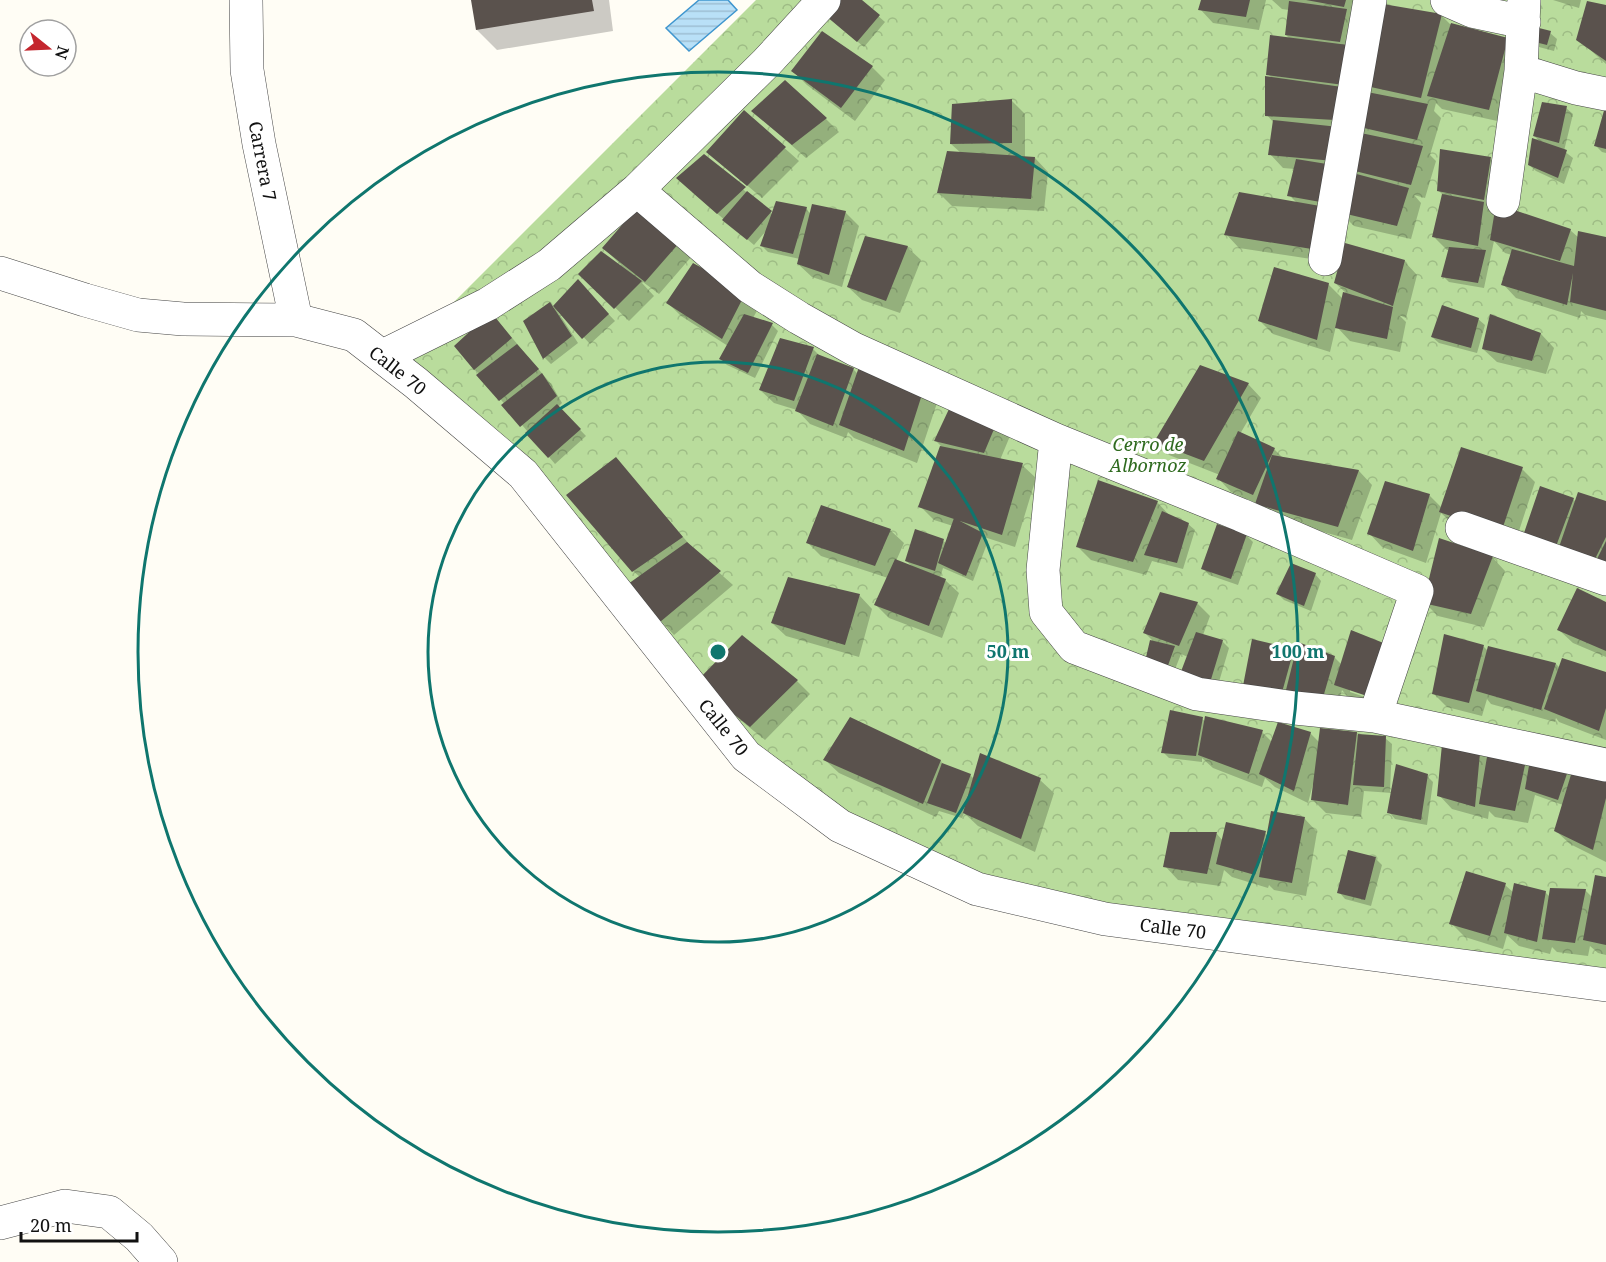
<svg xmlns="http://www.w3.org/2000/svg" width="1606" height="1262" viewBox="0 0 1606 1262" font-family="'Noto Serif',serif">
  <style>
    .forest { fill: url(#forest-crowns) }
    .water { fill: url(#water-rules); stroke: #3f96cf; stroke-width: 1.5 }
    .shadow { fill: #0003; fill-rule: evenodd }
    .building { fill: #5a524d }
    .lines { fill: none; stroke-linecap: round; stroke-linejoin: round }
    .minor-casing { stroke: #444; stroke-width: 34 }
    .minor { stroke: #fff; stroke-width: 33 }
    .ring { fill: none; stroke: #0f766e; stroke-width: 3 }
    .labels { text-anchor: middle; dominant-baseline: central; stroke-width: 6; stroke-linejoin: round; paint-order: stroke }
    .street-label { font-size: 18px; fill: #111; stroke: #fff }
    .park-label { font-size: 18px; font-style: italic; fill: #2f6b1f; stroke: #fff }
    .centre { fill: #0f766e; stroke: #fff; stroke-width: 3 }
    .ring-label { font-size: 18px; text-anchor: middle; font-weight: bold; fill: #0f766e; stroke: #fff; stroke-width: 6; stroke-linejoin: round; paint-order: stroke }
  </style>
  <defs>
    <pattern id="forest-crowns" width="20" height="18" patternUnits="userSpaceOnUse" patternTransform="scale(1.5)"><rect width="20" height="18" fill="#b9dc9c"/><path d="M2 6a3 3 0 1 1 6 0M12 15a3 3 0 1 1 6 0" fill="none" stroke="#9ebc85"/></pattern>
    <pattern id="water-rules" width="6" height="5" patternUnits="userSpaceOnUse" patternTransform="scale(1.5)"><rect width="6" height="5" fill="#b9e0f7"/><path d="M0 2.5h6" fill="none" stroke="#9ebfd3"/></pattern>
  </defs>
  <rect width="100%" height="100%" fill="#fffdf5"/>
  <path class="forest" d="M756 0H1606V976L1089 916 981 878 844 816 750 746 397 359Z"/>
  <path class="water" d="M699 0H728L737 10 689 51 666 28Z"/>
  <path class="shadow" d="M473 0H609L613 31 497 50 477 30Z
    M841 0H860L885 22 864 47 834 22Z
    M1202 0H1266L1259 30 1213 23 1200 9Z
    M1272 0H1363L1357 21 1441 15 1450 24 1507 39 1502 122 1442 109 1436 103 1434 111 1441 118 1430 155 1436 161 1425 198 1414 195 1421 203 1411 239 1354 226 1340 212 1331 262 1239 248 1226 234 1297 203 1289 195 1295 169 1283 168 1270 154 1274 123 1267 115 1273 79 1268 74 1291 40 1286 35 1289 10 1282 9ZM1357 126 1366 136 1351 149Z
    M1553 0H1581L1579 8Z
    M1606 7V64L1578 39Z
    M1550 33 1557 39 1554 51 1539 47 1533 40Z
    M872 67 885 80 855 121 807 85 793 71Z
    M1012 101 1025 114V158H1035L1048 172 1044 211 952 206 939 193 961 153 951 144Z
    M1566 108 1573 114 1564 151 1573 158 1564 184 1536 171 1529 165 1542 143 1534 136Z
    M753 111 826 119 839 132 806 158Z
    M744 112 799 161 762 198 708 152Z
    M1606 112V153L1602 152 1595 145Z
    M704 156 772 214 806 209 811 214 845 212 859 226 842 287 812 277 798 264 800 259 768 252 761 245 766 231 754 245 692 192Z
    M1490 159 1503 172 1498 207 1570 230 1579 238 1606 239V320L1585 315 1581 311 1580 318 1516 298 1503 284 1512 255 1505 253 1494 241 1484 288 1449 282 1443 276 1450 250H1447L1433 236 1443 195 1439 191Z
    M635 212 692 256 659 294 643 282 642 283 654 296 629 321 594 287 621 265 604 248Z
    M907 247 921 260 900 313 862 300 848 287Z
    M1404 261 1417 275 1406 318 1399 315 1406 322 1400 352 1350 341 1336 326 1330 352 1273 334 1260 321 1328 284 1343 299 1345 292 1335 283Z
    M694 265 759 307 753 318 772 325 778 331 755 378 727 365 721 359 728 346 681 316 668 303Z
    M578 282 615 321 590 344 557 308 556 309 578 343 551 364 545 358 525 322 554 308Z
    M1491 316 1541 334 1554 348 1546 374 1497 362 1483 349Z
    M1478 319 1485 325 1477 353 1439 343 1432 337Z
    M497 320 551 384 562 403 558 407 586 436 555 464 475 369Z
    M813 349 822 358 853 369 858 374 938 400 917 463 854 438 848 432 846 438 810 424 797 410 774 403 760 390Z
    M1248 384 1261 398 1240 434 1274 449 1283 458 1359 471 1372 485 1352 540 1270 517 1256 503 1231 492 1218 478 1220 475 1169 455 1156 442Z
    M950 410 1010 436 1000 460 1022 465 1036 478 1015 547 984 537 988 541 973 581 943 568 940 578 945 580 959 593 942 638 889 618 876 605 888 578 821 556 808 543 890 530 904 543 896 561 913 567 906 561 943 541 946 543 953 526 934 520 920 506 941 446 936 441Z
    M616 459 696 552 733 585 674 635 661 621 640 577 633 571Z
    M1522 469 1535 482 1514 546 1454 525 1441 513 1426 563 1382 547 1369 533 1429 495 1442 508Z
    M1573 499 1576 502H1606V578L1538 549Z
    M1157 502 1171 517 1188 524 1195 530 1183 569 1152 561 1146 575 1091 560 1078 547Z
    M1218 526 1247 536 1253 542 1238 585 1209 575 1203 568Z
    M1492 557 1505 571 1484 627 1438 616 1424 602Z
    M1315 574 1321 581 1311 611 1284 600 1278 594Z
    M859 595 872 609 859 657 786 636 772 623Z
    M1197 603 1210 616 1203 635 1222 641 1229 648 1216 692 1188 657 1181 654 1172 677 1145 666 1152 640 1145 633Z
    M1606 603V657L1573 643 1559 630Z
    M1352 632 1386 645 1399 659 1383 709 1349 698 1342 690 1335 714 1300 707 1296 703 1295 708 1257 704 1243 691 1253 640 1294 650 1297 653 1299 644 1334 657 1342 665ZM1350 688 1377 698V701L1350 692Z
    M1446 636 1484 647 1488 651 1556 664 1560 668 1606 674V740L1559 722 1556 718 1555 722 1491 704 1487 699 1482 716 1447 707 1434 694Z
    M742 637 797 681 810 694 765 740 711 696Z
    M1202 719 1206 722 1262 732 1272 742 1310 733 1320 743 1356 733 1358 735 1385 738 1392 744 1390 792 1427 776 1433 782 1427 825 1395 819 1389 812 1392 793 1364 791 1361 817 1326 813 1313 800V784L1308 803 1275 787 1265 778 1262 787 1213 768 1202 758V762L1169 758 1163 752Z
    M1445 736 1606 778V862L1570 844 1556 831 1563 805 1535 795 1528 823 1495 817 1489 811 1488 819 1452 809 1439 795Z
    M825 760 940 762 943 765 970 775 974 779 1040 780 1054 793 1035 852 978 826 964 813 962 818 939 811 936 817 839 773Z
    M1304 818 1317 832 1306 896 1274 890 1269 885 1268 888 1232 877 1224 870 1220 886 1178 880 1165 866 1171 833 1217 834 1223 841 1265 833 1268 836Z
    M1375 858 1382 865 1371 906 1345 899 1339 892Z
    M1606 878V955L1598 953 1590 946 1588 956 1557 952 1552 947 1550 954 1519 946 1507 935 1503 949 1465 937 1451 923 1505 885 1514 893 1545 892 1550 897 1585 890 1592 897Z"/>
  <path class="building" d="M471 0H592L594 11 476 30Z
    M839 0H862L880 15 857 42 826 16Z
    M1201 0H1250L1246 17 1198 10Z
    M1306 0H1346L1344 7Z
    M1289 1 1347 9 1340 42 1285 35Z
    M1587 1 1606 5V61L1576 40Z
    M1377 3 1442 14 1421 98 1357 84Z
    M1451 23 1508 38 1489 110 1427 96Z
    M1535 27 1551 31 1547 45 1531 41Z
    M822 31 873 66 841 108 791 71Z
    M1270 35 1348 45 1344 85 1266 75Z
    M1265 76 1342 87 1335 120 1265 116Z
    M785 80 827 118 792 145 751 111Z
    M1362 91 1428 104 1417 140 1355 126Z
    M1012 99V143L950 144 952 104Z
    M1542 102 1567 106 1559 143 1533 136Z
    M1605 107H1606V149L1594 146Z
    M744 110 786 147 747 186 706 152Z
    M1273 120 1339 127 1334 161 1268 155Z
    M1356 132 1423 146 1411 185 1347 169Z
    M1532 138 1567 150 1558 178 1528 165Z
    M1440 149 1491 157 1484 200 1437 191Z
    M947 151 1035 157 1031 199 937 193Z
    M704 154 746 187 717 214 676 178Z
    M1296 159 1333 165 1326 203 1287 196Z
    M1349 172 1409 188 1397 226 1338 212Z
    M747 191 772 211 747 240 722 220Z
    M1239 192 1326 207 1318 250 1224 235Z
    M1442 194 1484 202 1478 246 1432 237Z
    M776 201 807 207 793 254 760 246Z
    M812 204 846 211 829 275 797 264Z
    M1496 204 1571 229 1560 261 1490 240Z
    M635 210 680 242 645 282 602 248Z
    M1578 231 1606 237V311L1570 302 1573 273 1567 305 1501 285 1512 249 1574 266Z
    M865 236 908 246 886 301 847 287Z
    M1345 243 1405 260 1393 306 1334 283Z
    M1449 247 1486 250 1478 283 1441 277Z
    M601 251 642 281 614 309 578 274Z
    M693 263 746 292 722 339 666 303Z
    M1274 267 1329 283 1317 340 1258 321Z
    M578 279 609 314 582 339 553 306Z
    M1343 292 1393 307 1387 339 1335 328Z
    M550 302 572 336 543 359 523 321Z
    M1442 305 1479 318 1471 348 1431 337Z
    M491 312 512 338 474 370 454 346Z
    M744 314 773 323 748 373 719 359Z
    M1490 314 1541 333 1532 361 1482 349Z
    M780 338 814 347 794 401 759 390Z
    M517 344 539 369 499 401 476 375Z
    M817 354 854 368 833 426 795 411Z
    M860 364 925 385 904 451 839 425Z
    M1200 365 1249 383 1204 461 1154 442Z
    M542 373 557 396 520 427 501 405Z
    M557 404 581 429 548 458 525 433Z
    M949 409 997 422 984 453 934 441Z
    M1238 431 1275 448 1253 495 1216 479Z
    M940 446 1023 463 1002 535 918 507Z
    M1461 447 1523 467 1501 533 1439 512Z
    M1272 455 1359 470 1338 527 1255 504Z
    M616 457 683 537 632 572 566 495Z
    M1098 480 1158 501 1133 562 1076 547Z
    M1385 481 1430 494 1413 551 1367 534Z
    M1540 486 1574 498 1555 549 1523 536Z
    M1578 492 1606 501V537L1592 565 1557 553Z
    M821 505 891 529 875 566 806 543Z
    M1162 511 1189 523 1177 563 1144 555Z
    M954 518 983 533 966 576 938 563Z
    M1217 524 1247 534 1231 579 1201 569Z
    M915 529 944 539 935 571 905 561Z
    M1439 538 1493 556 1471 614 1423 603Z
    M1606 541V573L1593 567Z
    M687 542 721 571 660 622 628 584Z
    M895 559 946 579 929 626 874 605Z
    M1291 563 1316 573 1304 606 1276 594Z
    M788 577 860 594 845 645 771 623Z
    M1577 588 1606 602V651L1557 630Z
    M1160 592 1198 602 1179 646 1143 633Z
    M1351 630 1386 644 1370 697 1334 685Z
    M1196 632 1223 640 1209 686 1177 682Z
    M1444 634 1484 645 1469 703 1432 694Z
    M742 635 798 680 750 727 695 683Z
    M1252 639 1294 649 1281 696 1242 691Z
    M1150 640 1175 646 1166 671 1144 666Z
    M1298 642 1335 656 1322 701 1285 694Z
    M1488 646 1556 663 1541 710 1476 691Z
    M1562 658 1606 672V708L1599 731 1544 709Z
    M1170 710 1203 717 1196 756 1161 753Z
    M1205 716 1263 730 1249 774 1198 755Z
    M850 717 941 760 923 804 823 760Z
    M1278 722 1311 732 1294 791 1259 774Z
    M1320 728 1357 732 1348 805 1311 800Z
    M1358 734 1386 736 1384 787 1353 785Z
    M1443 734 1481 742 1475 807 1437 796Z
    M1488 751 1527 756 1515 811 1479 804Z
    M980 753 1041 778 1021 839 963 813Z
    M1531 754 1571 762 1558 800 1525 789Z
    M942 763 971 774 956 813 927 803Z
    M1396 764 1428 774 1421 820 1387 813Z
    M1573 768 1606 777V798L1593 850 1554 831Z
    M1271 811 1305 817 1292 883 1259 877Z
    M1226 822 1266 831 1255 875 1216 864Z
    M1170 832H1217L1207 874 1163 867Z
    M1348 850 1376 857 1365 900 1337 893Z
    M1466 871 1506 883 1490 936 1449 924Z
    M1595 875 1606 877V945L1583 940Z
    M1514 883 1546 891 1537 942 1504 933Z
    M1550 888 1586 889 1575 943 1542 939Z"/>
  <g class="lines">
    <defs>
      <path id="minor" d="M246 0 247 70 259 144 296 320
        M1447 0 1472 11 1524 22
        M1521 71 1576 88 1606 94
        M637 190 750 287 799 318 854 349 1056 440 1241 515 1417 591 1375 716
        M1503 201 1521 71 1524 0
        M1325 259 1370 0
        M0 273 85 300 138 315 183 319 296 320 354 335 416 383 523 474 746 756 840 826 977 889 1105 919 1606 985
        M383 356 488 304 549 265 637 190 767 62 824 0
        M1056 440 1043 570 1046 612 1074 647 1197 694 1295 708 1375 716 1606 765
        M1462 528 1606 579
        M0 1223 65 1206 109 1212 139 1237 161 1262"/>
    </defs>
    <use href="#minor" class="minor-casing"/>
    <use href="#minor" class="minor"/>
  </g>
  <g class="ring">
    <circle cx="718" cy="652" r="290"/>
    <circle cx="718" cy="652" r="580"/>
  </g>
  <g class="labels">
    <g class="street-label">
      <text transform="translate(263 161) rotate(79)">Carrera 7</text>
      <text transform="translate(398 370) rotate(38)">Calle 70</text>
      <text transform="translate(724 727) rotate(51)">Calle 70</text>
      <text transform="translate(1173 928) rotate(7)">Calle 70</text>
    </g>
    <g class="park-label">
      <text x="1148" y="444">Cerro de<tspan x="1148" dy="21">Albornoz</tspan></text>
    </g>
  </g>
  <circle cx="718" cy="652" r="9" class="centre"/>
  <g class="ring-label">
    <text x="1008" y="658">50 m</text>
    <text x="1298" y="658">100 m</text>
  </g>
  <g transform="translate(48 48) rotate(108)"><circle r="28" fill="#ffffff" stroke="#a0a0a0" stroke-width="1.5"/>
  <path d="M0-4.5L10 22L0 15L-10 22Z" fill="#c4262e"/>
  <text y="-9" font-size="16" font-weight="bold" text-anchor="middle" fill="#111111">N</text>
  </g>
  <path d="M21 1232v9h116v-9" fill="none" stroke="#111111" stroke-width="3"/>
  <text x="30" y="1232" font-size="18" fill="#111111" stroke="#ffffff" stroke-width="4.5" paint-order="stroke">20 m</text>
</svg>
